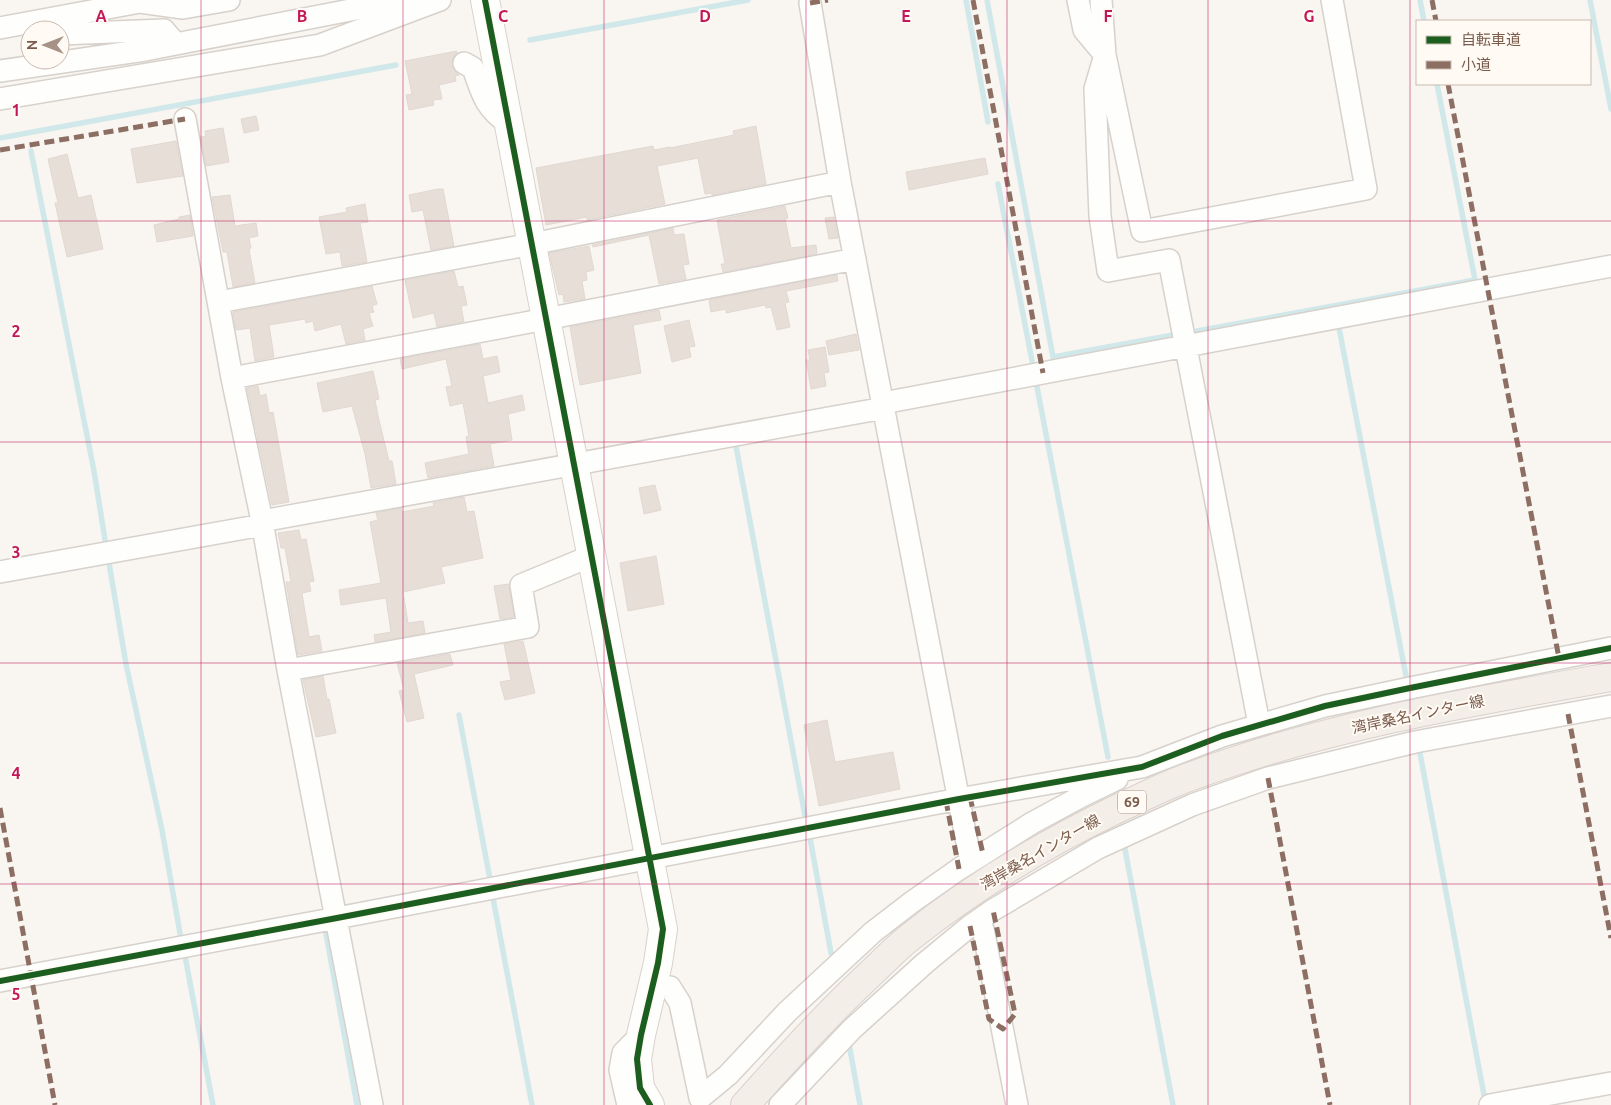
<svg xmlns="http://www.w3.org/2000/svg" width="1611" height="1105" viewBox="0 0 1611 1105" font-family="Ubuntu,'Noto Sans JP',sans-serif">
  <style>
    .lines { fill: none; stroke-linecap: round; stroke-linejoin: round }
    .stream { stroke: #d0e8ea; stroke-width: 5.5 }
    .building { fill: #e6ded7; stroke: #e2d8d2 }
    .street-casing { stroke: #d7d1cb; stroke-width: 24 }
    .secondary-casing { stroke: #d9d2cb; stroke-width: 30 }
    .primary-casing { stroke: #dad1cc; stroke-width: 30 }
    .street { stroke: #fefefd; stroke-width: 21 }
    .secondary { stroke: #fefefd; stroke-width: 28 }
    .primary { stroke: #f3eee8; stroke-width: 28 }
    .quiet { stroke: #8d6e63; stroke-width: 5; stroke-dasharray: 10 5; stroke-linecap: butt }
    .cycleway-casing { stroke: #fffaf3; stroke-width: 9 }
    .cycleway { stroke: #1b5e20; stroke-width: 6 }
    .grid { fill: none; stroke: #c2185b; stroke-width: 1; stroke-opacity: 0.55 }
    .labels { text-anchor: middle; dominant-baseline: central; stroke-width: 4; stroke-linejoin: round; paint-order: stroke }
    .shield { fill: #fffaf3; stroke: #a28b7f; stroke-width: 1 }
    .shield-label { font-size: 14px; font-weight: bold; fill: #7a5c4d }
    .street-label { font-size: 15px; fill: #7a5c4d; stroke: #fffaf3 }
    .grid-label { font-size: 16px; text-anchor: middle; font-weight: bold; fill: #c2185b; stroke: #fffaf3; stroke-width: 4; stroke-linejoin: round; paint-order: stroke }
  </style>
  <rect width="100%" height="100%" fill="#f9f5f0"/>
  <g class="lines">
    <path class="stream" d="M966 0 988 122
      M987 0 1053 357 1173 335
      M1420 0 1424 21
      M1590 0 1611 109
      M530 40 748 0
      M0 138 396 65
      M31 151 94 471 106 546
      M998 184 1033 366
      M1339 328 1407 681
      M1197 331 1475 280 1437 84
      M1037 387 1108 757
      M735 441 806 821
      M109 563 126 664 162 830 181 939
      M459 715 490 879
      M1419 748 1484 1095
      M810 838 831 953
      M1124 844 1173 1105
      M493 898 532 1105
      M325 928 357 1105
      M185 956 213 1105
      M849 1044 860 1105"/>
  </g>
  <path class="building" d="M457 51 452 63 454 70 459 75 455 76 456 81 439 85 442 99 433 100 434 105 409 110 406 95 412 94 405 61Z
    M256 116 259 130 244 133 241 119Z
    M756 126 766 184 712 195V193L705 194 698 158 657 166 665 204 587 220V217L546 225 536 168 653 146 654 150 670 147V148L734 135 733 131Z
    M223 128 229 162 206 166 201 137 206 136 205 131Z
    M176 141 183 176 137 183 131 149Z
    M67 154 78 198 91 195 103 249 67 257 55 203H58L48 159Z
    M985 158 988 174 909 190 906 172Z
    M438 189H443L454 246 431 250 423 210 412 212 409 195Z
    M230 195 235 226 256 223 258 236 249 238 251 248 249 249 255 283 233 287 227 252H223L212 197Z
    M365 204 368 222 360 223 367 262 342 266 340 252 326 254 319 217 347 212 346 208Z
    M785 206 788 218 785 219 791 248 816 245 817 254 723 272 721 264H725L717 220Z
    M190 215 193 236 157 242 154 225 179 219V217Z
    M834 217 838 238 829 239 825 218Z
    M673 228 674 235 684 234 689 264 683 265 686 279 659 284 649 235 593 247 592 245Z
    M589 246 594 270 586 272 587 280 582 281 585 299 564 302 563 294 559 295 549 253Z
    M454 271 458 287 463 286 467 305 461 306 464 322 437 327 434 313 413 318 405 280Z
    M837 275 838 281 786 291 789 302 785 303 790 327 777 330 771 307 766 308 765 305 726 313V309L711 312 709 300Z
    M372 286 377 304 372 306 374 312 369 313 373 326 363 329 365 340 346 344 341 324 315 331 313 321 306 323 305 319 269 325 274 357 255 361 250 328 236 330 233 312Z
    M659 310 661 320 633 325 641 373 580 385 570 327Z
    M689 320 695 346 689 347 691 357 672 362 664 326Z
    M856 334 859 350 829 355 826 341Z
    M480 344 483 359 497 356 500 372 483 376 488 403 522 395 525 410 508 414 512 440 490 444 494 466 428 478 425 463 469 454 466 437 469 436 463 403 450 406 446 387 452 386 446 359 402 369 400 359Z
    M825 347 829 372 824 373 826 386 811 389 806 360H810L808 350Z
    M373 371 379 399 375 400 378 416 389 461H392L396 484 371 488 365 454 352 406 323 412 317 383Z
    M258 386 260 396 266 394 269 413 273 412 289 502 272 505 247 388Z
    M655 485 661 510 644 514 639 488Z
    M464 497 467 512 474 511 483 558 441 567 445 583 403 592 408 623 423 621 425 633 375 642 374 635 391 632 386 598 341 605 339 590 381 583 370 522 378 520 376 513 401 508 402 512 434 506 433 503Z
    M299 530 301 540 306 539 314 581 309 582 311 591 302 593 309 637 319 635 322 651 298 655 286 582H291L285 548H281L278 533Z
    M656 556 664 604 628 611 620 563Z
    M509 584 514 617 500 619 494 586Z
    M523 641 535 693 505 700 500 682 511 680 504 644Z
    M450 654 453 665 414 674 424 718 407 722 399 691 404 690 397 663Z
    M323 676 327 699H329L336 733 316 737 303 680Z
    M827 720 835 762 893 752 900 789 819 806 804 725Z"/>
  <g class="lines">
    <defs>
      <path id="street" d="M1078 0 1084 30 1105 55 1095 89 1100 216 1108 271 1169 260 1259 724
        M1101 0 1105 55 1142 231 1366 189 1332 0
        M810 3 840 182 969 853
        M0 28 140 2 183 8 229 0
        M60 34 164 30 176 44
        M464 63 473 68C482 94 485 108 509 124
        M0 71 145 50 402 0
        M0 99 320 45 440 0
        M185 119 232 378 262 521 288 670 372 1105
        M219 302 532 244 840 182
        M232 378 546 319 855 259
        M883 403 1611 266
        M262 521 884 408
        M0 572 262 525
        M288 670 528 627 521 585 591 556
        M983 929 1017 1105
        M0 981 337 918 959 799 1142 767 1222 736 1325 706 1410 688 1611 648
        M654 984 670 987 680 1003 700 1098 728 1075 787 1012 873 932 912 902 959 869 1032 823 1082 796 1117 779
        M628 1105 620 1070 623 1053 641 1035
        M780 1105 852 1029 925 963 970 926 993 910 1098 848 1192 805 1268 778 1415 742 1611 706
        M1490 1105 1611 1083"/>
      <path id="secondary" d="M485 0 663 929 658 963 641 1035 637 1059 640 1088 650 1105"/>
      <path id="primary" d="M745 1105C785 1060 825 1016 869 975 882 963 895 949 909 938 974 886 1046 843 1121 807 1143 797 1166 785 1189 777 1325 726 1469 702 1611 677"/>
    </defs>
    <use href="#street" class="street-casing"/>
    <use href="#secondary" class="secondary-casing"/>
    <use href="#primary" class="primary-casing"/>
    <use href="#street" class="street"/>
    <use href="#secondary" class="secondary"/>
    <use href="#primary" class="primary"/>
    <path class="quiet" d="M973 0 1043 373
      M1432 0 1436 21
      M810 3 828 0
      M1448 84 1559 658
      M0 150 185 119
      M1568 714 1611 938
      M1268 778 1330 1105
      M970 797 983 854
      M946 801 959 869
      M0 808 55 1105
      M970 926 989 1019 1003 1029 1015 1014 993 910"/>
    <defs>
      <path id="cycleway" d="M485 0 663 929 658 963 641 1035 637 1059 640 1088 650 1105
        M0 981 337 918 959 799 1142 767 1222 736 1325 706 1410 688 1611 648"/>
    </defs>
    <use href="#cycleway" class="cycleway-casing"/>
    <use href="#cycleway" class="cycleway"/>
  </g>
  <path class="grid" d="M201 0V1105M403 0V1105M604 0V1105M806 0V1105M1007 0V1105M1208 0V1105M1410 0V1105M0 221H1611M0 442H1611M0 663H1611M0 884H1611"/>
  <g class="labels">
    <rect class="shield" x="1118" y="790.5" width="28" height="23" rx="4"/>
    <g class="shield-label">
      <text x="1132" y="802">69</text>
    </g>
    <g class="street-label">
      <text transform="translate(1418 714) rotate(-12)">湾岸桑名インター線</text>
      <text transform="translate(1040 852) rotate(-30)">湾岸桑名インター線</text>
    </g>
  </g>
  <g class="grid-label">
    <text x="101" y="22">A</text>
    <text x="302" y="22">B</text>
    <text x="503" y="22">C</text>
    <text x="705" y="22">D</text>
    <text x="906" y="22">E</text>
    <text x="1108" y="22">F</text>
    <text x="1309" y="22">G</text>
    <text x="16" y="116">1</text>
    <text x="16" y="337">2</text>
    <text x="16" y="558">3</text>
    <text x="16" y="779">4</text>
    <text x="16" y="1000">5</text>
  </g>
  <rect x="1416" y="20" width="175" height="65" fill="#fffaf3" stroke="#cabbb1"/>
  <rect x="1426" y="36" width="25" height="8" fill="#1b5e20" stroke="#cabbb1"/>
  <text x="1461" y="45" font-size="15" fill="#7a5c4d">自転車道</text>
  <rect x="1426" y="61" width="25" height="8" fill="#8d6e63" stroke="#cabbb1"/>
  <text x="1461" y="70" font-size="15" fill="#7a5c4d">小道</text>
  <g transform="translate(45 45) rotate(270)"><circle r="24" fill="#fffaf3" stroke="#cabbb1"/>
  <path d="M0-4L9 19L0 12L-9 19Z" fill="#a69286"/>
  <text y="-8" font-size="14" font-weight="bold" text-anchor="middle" fill="#7a5c4d">N</text>
  </g>
</svg>
